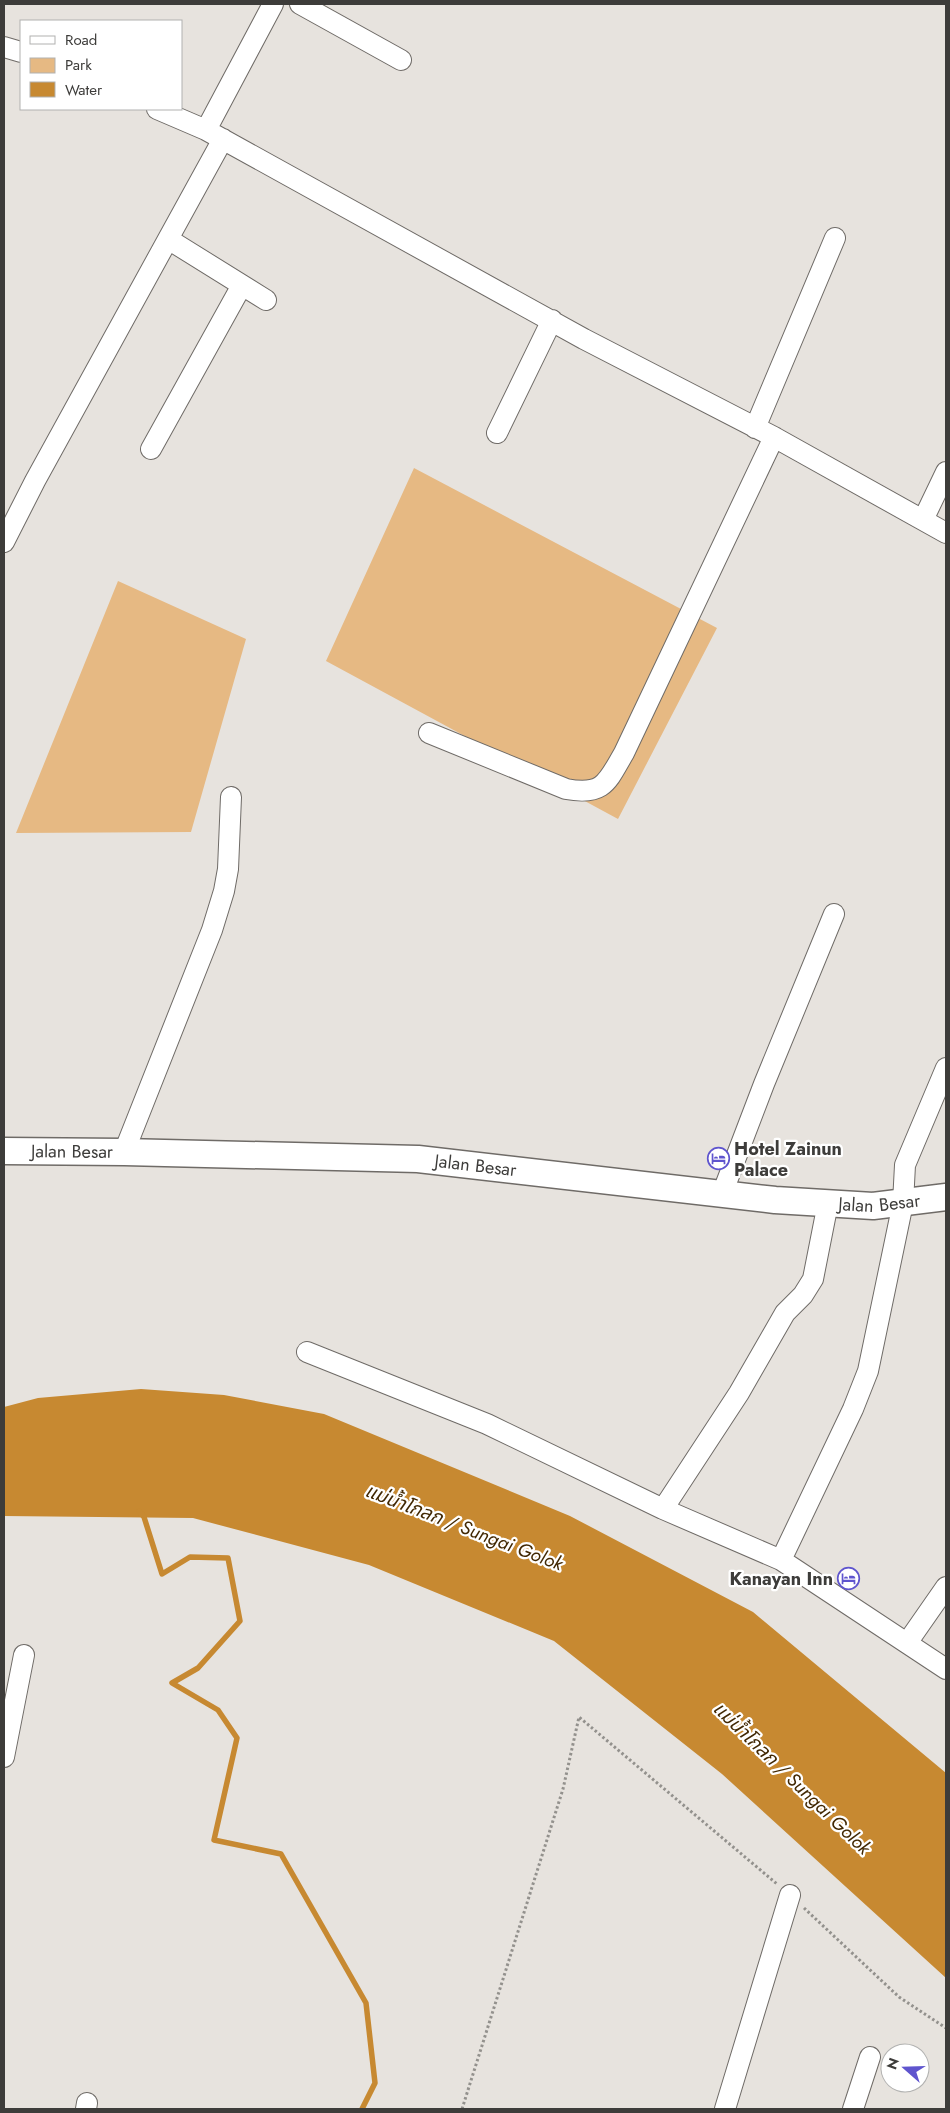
<svg xmlns="http://www.w3.org/2000/svg" width="950" height="2113" viewBox="0 0 950 2113" font-family="Jost,'Noto Sans Thai',sans-serif">
  <style>
    .green { fill: #e6b983 }
    .water { fill: #c78931 }
    .lines { fill: none; stroke-linecap: round; stroke-linejoin: round }
    .stream { stroke: #c78931; stroke-width: 5.5 }
    .minor-casing { stroke: #6f6b67; stroke-width: 22 }
    .major-casing { stroke: #6f6b67; stroke-width: 29 }
    .path { stroke: #93918d; stroke-width: 3; stroke-dasharray: 2.5 2.5; stroke-linecap: butt }
    .minor { stroke: #fff; stroke-width: 20 }
    .major { stroke: #fff; stroke-width: 26 }
    .labels { text-anchor: middle; dominant-baseline: central; stroke-width: 4.5; stroke-linejoin: round; paint-order: stroke }
    .poi-label { font-size: 18px; font-weight: bold; fill: #3d3c3a; stroke: #fff; text-anchor: start }
    .street-label { font-size: 18px; fill: #3d3c3a; stroke: #fff }
    .water-label { font-size: 19px; font-style: italic; fill: #422803; stroke: #fff }
  </style>
  <rect width="100%" height="100%" fill="#e7e3de"/>
  <path class="green" d="M414 468 717 628 618 819 326 661Z
    M118 581 246 639 191 832 16 833Z"/>
  <path class="water" d="M141 1389 224 1395 324 1414 570 1516 753 1612 946 1773V1978L722 1774 554 1641 369 1565 193 1518 4 1516V1407L38 1398Z"/>
  <g class="lines">
    <path class="stream" d="M139 1511 144 1517 162 1574 190 1557 228 1558 240 1621 198 1668 172 1683 218 1710 237 1738 214 1840 281 1854 366 2003 375 2083 362 2109"/>
    <defs>
      <path id="minor" d="M300 4 401 60
        M4 47 21 52
        M157 109 206 130 584 339 774 437 946 533
        M206 130 273 4
        M168 239 266 300
        M755 428 835 238
        M497 433 552 320
        M151 449 242 285
        M923 520 946 472
        M4 542 35 481 223 139
        M429 733 566 789C604 796 607 782 624 753L774 437
        M124 1152 212 930 224 891 228 869 231 797
        M722 1194 764 1084 834 914
        M307 1352 487 1424 663 1509 781 1560 946 1669
        M663 1509 739 1393 785 1313 803 1295 813 1279 828 1203
        M781 1560 853 1409 868 1371 903 1203 905 1165 946 1068
        M907 1643 946 1587
        M4 1757 24 1655
        M86 2109 87 2103
        M725 2109 790 1895
        M853 2109 870 2057"/>
      <g id="major">
        <path id="s1" d="M4 1151 124 1152 418 1159 775 1200 873 1206 946 1197"/>
      </g>
    </defs>
    <use href="#minor" class="minor-casing"/>
    <use href="#major" class="major-casing"/>
    <path class="path" d="M804 1908 899 1997 946 2028
      M462 2109 563 1789 579 1717 777 1884"/>
    <use href="#minor" class="minor"/>
    <use href="#major" class="major"/>
  </g>
  <defs>
    <symbol id="hotel-ring" viewBox="-11 -11 22 22"><circle r="9.5" fill="#fff" stroke="#5f55ce" stroke-width="1.5"/><path d="M-6-4.5h1.5V1H6V5H4.5V3h-9V5H-6ZM-4 0a1.8 1.8 0 1 1 3.6 0ZM.5 0V-2.5h3Q6-2.5 6 0Z" fill="#5f55ce"/></symbol>
  </defs>
  <g fill-rule="evenodd">
    <use href="#hotel-ring" x="706" y="1146" width="25" height="25"/>
    <use href="#hotel-ring" x="836" y="1566" width="25" height="25"/>
  </g>
  <g class="labels">
    <g class="poi-label">
      <text x="734" y="1149">Hotel Zainun<tspan x="734" dy="21">Palace</tspan></text>
      <text x="833" y="1579" text-anchor="end">Kanayan Inn</text>
    </g>
    <g class="street-label">
      <text stroke="none"><textPath href="#s1" startOffset="68">Jalan Besar</textPath></text>
      <text stroke="none"><textPath href="#s1" startOffset="472">Jalan Besar</textPath></text>
      <text stroke="none"><textPath href="#s1" startOffset="878">Jalan Besar</textPath></text>
    </g>
    <g class="water-label">
      <text transform="translate(464 1527) rotate(21)">แม่น้ำโกลก / Sungai Golok</text>
      <text transform="translate(792 1778) rotate(44)">แม่น้ำโกลก / Sungai Golok</text>
    </g>
  </g>
  <rect width="950" height="2113" fill="none" stroke="#3d3c3a" stroke-width="10"/>
  <rect x="20" y="20" width="162" height="90" fill="#ffffff" stroke="#b1b1b0"/>
  <rect x="30" y="36" width="25" height="8" fill="#ffffff" stroke="#b1b1b0"/>
  <text x="65" y="45" font-size="15" fill="#3d3c3a">Road</text>
  <rect x="30" y="58" width="25" height="15" fill="#e6b983" stroke="#b1b1b0"/>
  <text x="65" y="70" font-size="15" fill="#3d3c3a">Park</text>
  <rect x="30" y="82" width="25" height="15" fill="#c78931" stroke="#b1b1b0"/>
  <text x="65" y="95" font-size="15" fill="#3d3c3a">Water</text>
  <g transform="translate(905 2068) rotate(290)"><circle r="24" fill="#ffffff" stroke="#b1b1b0"/>
  <path d="M0-4L9 19L0 12L-9 19Z" fill="#5f55ce"/>
  <text y="-8" font-size="14" font-weight="bold" text-anchor="middle" fill="#3d3c3a">N</text>
  </g>
</svg>
